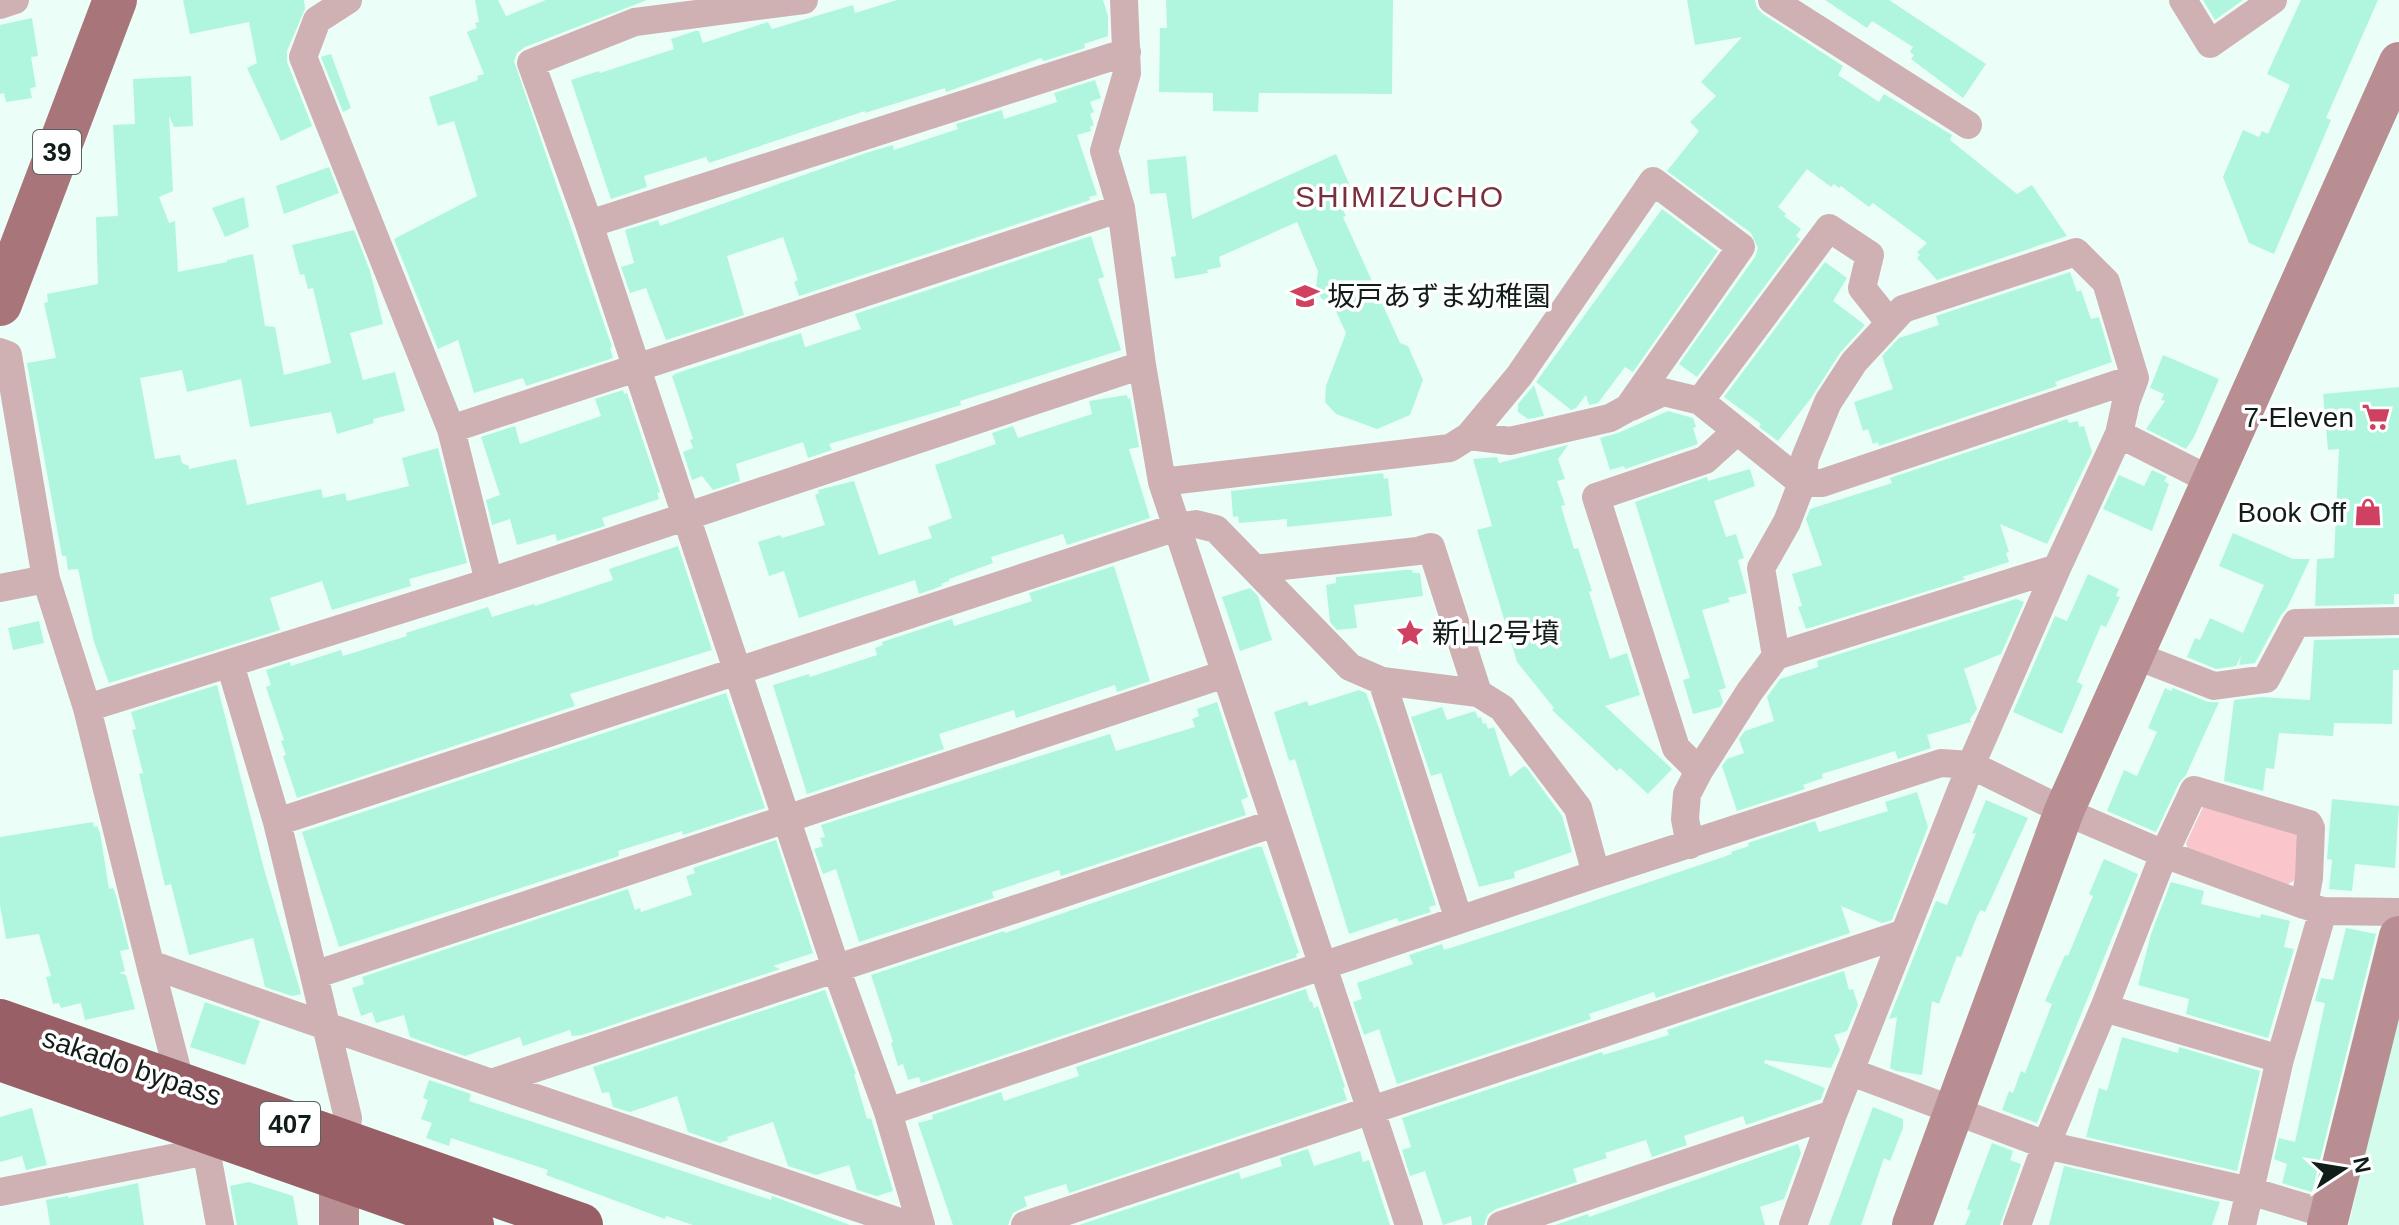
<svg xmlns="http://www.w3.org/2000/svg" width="2399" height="1225" viewBox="0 0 2399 1225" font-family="Arial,'Noto Sans JP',sans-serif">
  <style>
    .built { fill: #d3fced }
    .green { fill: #fbc6cb }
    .building { fill: #b0f6df }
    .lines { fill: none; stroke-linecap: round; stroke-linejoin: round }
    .street { stroke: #cfb1b4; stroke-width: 28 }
    .secondary { stroke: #b98e93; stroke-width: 40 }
    .primary { stroke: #a8757b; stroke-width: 44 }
    .highway { stroke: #995f66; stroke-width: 44 }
    .labels { text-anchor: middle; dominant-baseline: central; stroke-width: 7; stroke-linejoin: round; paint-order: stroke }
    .shield { fill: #fff; stroke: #58615e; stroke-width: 2 }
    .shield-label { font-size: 26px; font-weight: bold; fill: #111d19 }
    .poi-label { font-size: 28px; fill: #111d19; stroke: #fff; text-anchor: start }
    .street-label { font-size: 28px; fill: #111d19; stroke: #fff }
    .neighbourhood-label { font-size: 30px; letter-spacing: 2px; fill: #77303c; stroke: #fff }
  </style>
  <rect width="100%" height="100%" fill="#ebfef7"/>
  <path class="built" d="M2399 1006V1225H2349L2379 1088Z"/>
  <path class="green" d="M2205 803 2296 827 2300 877 2287 885 2188 849 2186 843Z"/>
  <path class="building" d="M183 0H304L305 9 287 51V62L312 126 281 141 247 68 257 63 249 22 190 34Z
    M475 0H498L506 16 546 0H647L525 47 517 53 514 61 612 347 610 348 613 358 526 386 523 378 474 393 458 340 438 349 394 239 477 196 454 121 438 126 429 97 478 80 477 76 484 74 467 32 477 28 475 23 479 22Z
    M897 0H1103L1108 16V36L1084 44 1085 48 1044 61 1041 58 946 92 945 88 865 113V111L709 163 706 157 644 176 647 187 611 199 571 80 599 71 600 73 674 49 671 39 695 31H699L703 43 768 22 772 29 853 5 855 13Z
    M1166 0H1393L1392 94 1259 93 1258 112 1213 111V93L1159 92 1160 28H1167Z
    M1687 0H1755L1757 8 1763 14 1843 66 1838 75 1879 102 1884 94 1952 135 1950 140 2017 194 2032 185 2067 236 1937 280 1917 258 1920 255 1917 252 1927 243 1873 203 1869 207 1841 186 1839 188 1834 184 1831 187 1807 169 1778 207 1786 214 1784 216 1801 229 1796 236 1800 239 1697 377 1679 364 1755 257 1758 248 1751 233 1667 171 1699 131 1690 122 1716 96 1701 82 1742 37 1695 45Z
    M1825 0H1889L1986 64 1963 98 1911 59 1914 55 1910 52 1913 47 1872 21 1867 28Z
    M2203 0H2243L2215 20Z
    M2301 0H2378L2326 118 2331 120 2274 254 2249 243 2223 177 2243 130 2259 137 2262 131 2268 134 2290 85 2267 74Z
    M32 18 38 56 31 57 36 87 30 88 32 98 6 102 4 93 0 94V25Z
    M331 54 351 108 343 112 321 57Z
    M191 76 193 126 174 127 169 116 173 191 159 197 169 223 175 221 178 272 227 262V260L253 254 265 326 275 327 284 375 331 363 313 288 308 289 304 274 300 275 292 245 354 230 370 271 383 324 350 333 363 380 395 372 405 411 373 419 374 423 337 434 331 412 250 427 241 379 187 392 182 370 140 378 155 459 180 455 182 463 189 466V469L236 459 247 505 321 489 323 498 345 493 347 501 409 486 402 458 438 448 467 563 409 579 411 586 332 610 322 581 270 598 280 630 109 683 94 642 78 569 68 570 66 556H62L27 363 56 358 44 303 48 302 47 294 98 284 96 217 118 216 113 125 135 124 133 79Z
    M1095 80 1101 98 1090 102 1094 112 1090 114 1094 125 1090 127 1091 131 1077 135 1097 195 1089 197 1090 200 799 296 794 282 798 280 783 237 727 256 744 315 666 340 646 288 630 293 621 267 634 263 625 230 658 220 660 226 866 153 893 145 894 150 958 129 956 124 1002 110 1004 119 1057 102 1054 93Z
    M1336 154 1354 195 1339 202 1346 216 1343 217 1400 343 1408 346 1423 380 1410 415 1377 429 1336 414 1325 402 1326 386 1346 333 1334 307 1321 298 1316 287 1318 271 1297 222 1219 257 1221 267 1207 270 1208 273 1175 279 1171 257 1176 256 1166 193 1150 194 1147 160 1186 156 1192 219Z
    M329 167 339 193 284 214 276 186Z
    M244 197 249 227 225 237 212 208Z
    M1662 209 1718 251 1633 372 1625 367 1598 403 1589 405 1586 395 1576 408 1571 410 1536 382Z
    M1091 236 1104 277 1098 279 1121 350 960 401 961 405 829 444 832 450 808 458 803 442 736 464 740 481 713 490 702 476 692 480 683 452 693 448 690 440 693 439 672 376 677 373 801 333 805 347 861 329 855 314Z
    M1825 262 1847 278 1833 301 1865 325 1840 353 1811 398 1778 441 1759 427 1761 424 1724 397Z
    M2070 272 2077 292 2081 290 2091 319 2099 317 2112 362 2055 382 2057 386 1879 446 1878 442 1873 444 1868 429 1863 431 1854 402 1893 389 1882 356 1899 338 1939 325 1936 316Z
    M2163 355 2219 379 2194 437 2186 449 2146 429 2165 401 2161 400 2164 394 2150 388Z
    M1534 385 1544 416 1528 419 1518 412V404Z
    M2399 387V594H2394V604L2315 606 2317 559 2334 558 2339 449 2328 450 2323 394Z
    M623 390 624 394 627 393 660 492 657 493 659 499 602 518 605 526 557 541 555 534 517 545 510 519 492 525 486 500 500 495 481 437 515 426 520 444 601 416 595 399Z
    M1127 395 1128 399 1130 398 1139 447 1129 449 1150 518 1067 545 1063 534 991 557 993 563 949 579V581L941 584 942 586 919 594 915 580 799 618 784 571 769 576 758 542 780 535 782 538 825 525 815 495 819 493 818 490 854 481 879 555 932 538 928 527 952 518 935 465 996 444 992 433 1013 426 1018 438 1092 414 1089 401Z
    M1668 411 1693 418 1696 427 1693 428 1698 444 1625 469 1624 466 1610 470 1600 438 1618 433Z
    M2067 419 2069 423 2078 421 2079 427 2084 426 2092 452 2047 544 2000 524 2009 552 2006 553 2009 562 1962 577 1966 579 1806 629 1798 607 1802 606 1792 574 1822 565 1806 519 1810 509 1892 483 1890 478Z
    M1568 445 1558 459 1565 479 1557 481 1565 505 1561 506 1574 549 1578 548 1592 591 1589 592 1610 659 1627 653 1640 695 1605 706 1672 769 1648 794 1620 768 1617 771 1552 710 1554 708 1517 662 1477 530 1492 526 1473 459 1497 457 1499 463Z
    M1750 469 1755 486 1714 501 1726 537 1736 534 1744 558 1738 560 1747 593 1728 598 1730 602 1702 610 1726 688 1719 690 1723 702 1720 707 1693 714 1683 680 1690 678 1635 502 1707 477 1708 481Z
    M2152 470 2167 477 2164 481 2169 484 2152 531 2103 509 2119 475 2144 486Z
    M1383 473 1384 479 1388 478 1392 516 1287 527V519L1239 523 1238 516 1233 517 1231 491Z
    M2233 533 2293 559H2310L2287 608 2281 615 2255 663 2239 665 2241 656 2236 666 2216 669 2187 657 2195 638 2200 640 2210 618 2243 633 2264 585 2219 566Z
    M678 546 712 650 570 694 575 706 297 798 283 756 286 755 281 741 284 740 266 687 271 685 266 670 290 662 291 666 341 650 343 656 407 636 406 633 488 607 492 617 534 604 535 606 613 580 609 569Z
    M1114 566 1150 681 1117 692 1115 685 1016 718 1014 710 939 734 944 749 807 794 773 685 809 674 810 677 877 655 875 648 883 645 882 642 952 619 954 626 1032 601 1029 593Z
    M1405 570H1412L1413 573H1420L1423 596 1354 605 1357 628 1337 630 1330 622 1326 585 1336 583V577Z
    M2088 574 2119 589 2116 596 2120 597 2106 627 2101 625 2077 682 2083 685 2062 734 2013 712 2055 616 2067 621Z
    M1250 588 1258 596 1272 640 1240 651 1222 597Z
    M2016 599 2024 602 2001 654 1964 669 1977 709 1970 719 1971 722 1927 735 1931 748 1898 759 1895 751 1822 774 1823 778 1803 785 1805 789 1737 811 1722 766 1727 759 1744 753 1739 739 1745 731 1774 721 1767 697 1780 679 1818 667 1817 661Z
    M39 621 44 643 13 650 8 628Z
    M2399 638V670H2393L2392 724 2334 723 2333 736 2279 733 2274 769 2266 768 2263 791 2224 781 2234 700 2262 697 2310 700 2314 640Z
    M217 685 264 869 301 994 292 996 265 987 253 938 189 955 171 884 165 886 139 774 143 773 132 730 136 729 131 712Z
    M2165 688 2171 691 2173 688 2208 702H2219L2186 775 2179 783 2156 832 2107 811 2124 770 2137 776 2157 732 2148 728Z
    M1359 690 1366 693 1379 728 1436 905 1429 907 1431 912 1399 922 1397 918 1349 934 1295 759 1289 761 1274 712 1307 701 1309 706Z
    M726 693 765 808 683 835 682 831 618 851 619 856 339 947 302 832Z
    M1217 702 1248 797 1241 800 1246 815 1061 876 1059 870 992 892 994 898 859 942 836 869 823 874 814 849 823 846 820 838 825 837 821 825 1110 734 1116 751 1195 727 1192 719 1199 716 1197 709Z
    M1442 707 1447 720 1475 711 1478 718 1481 717 1483 724 1486 723 1488 729 1494 727 1510 777 1524 766 1527 768 1562 816 1572 852 1514 872 1515 878 1479 887 1441 773 1431 776 1411 717Z
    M1917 792 1928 827 1892 920 1882 923 1841 906 1850 933 1656 998 1654 992 1589 1014 1591 1019 1397 1084 1379 1029 1364 1035 1353 1002 1362 999 1357 983 1413 964 1409 955 1442 944 1444 950 1552 915 1732 854 1731 852 1749 846 1748 843 1815 821 1819 832 1888 811 1885 802Z
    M2332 799 2399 806 2395 868 2355 864 2352 891 2329 889 2332 860 2327 859Z
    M1986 800 2028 818 1985 912 1981 910 1977 916 1961 957 1957 956 1939 1004 1932 1001 1922 1075 1896 1071 1890 1068 1897 1017 1889 1019 1936 901 1947 905 1976 833 1972 834Z
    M93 822 94 827 97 826 100 833 109 889 113 888 116 895 129 949 120 951 125 971 119 973 126 975 135 1009 85 1020 81 1003 61 1008 59 1003 53 1004 46 977 51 976 39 934 6 939 0 905V837Z
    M776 840 813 953 773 966 780 969 582 1035 572 1036 570 1030 523 1046 520 1037 465 1056 410 1037 404 1015 376 1023 372 1012 361 1016 352 988 364 984 362 977 628 889 635 910 640 908 641 912 692 895 686 876 695 873 693 868Z
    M1256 847H1262L1299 953 1296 954 1297 957 921 1083 919 1077 908 1080 903 1064 898 1066 891 1043 893 1042 871 975 1004 931 1005 933Z
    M2104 859 2138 874 2037 1123 2002 1110 2009 1091 2013 1093 2021 1071 2025 1073 2052 1004 2045 1001 2065 955 2068 956 2093 896 2089 894Z
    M2171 882 2204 891 2201 904 2260 918 2261 914 2290 921 2284 947 2294 949 2268 1038 2186 1014 2189 999 2138 985 2151 934Z
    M2346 928 2376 934 2312 1192 2282 1183 2287 1164 2274 1159 2279 1138 2295 1142 2325 1003 2315 1001 2321 978 2333 980Z
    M1844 971 1849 990 1853 989 1858 1005 1847 1031 1834 1035 1840 1050 1831 1068 1765 1060 1764 1063 1825 1088 1821 1099 1746 1125 1743 1116 1684 1136 1687 1145 1652 1157 1646 1140 1605 1153 1607 1158 1573 1169 1577 1182 1496 1209 1488 1214 1484 1225H1472L1471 1216 1443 1225 1425 1171 1410 1176 1402 1150 1411 1147 1402 1118 1602 1052 1603 1055 1669 1035 1667 1030Z
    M1306 989 1310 1002 1312 1001 1314 1008 1318 1006 1345 1087 1343 1088 1347 1100 1069 1193 1066 1184 1024 1197 1027 1206 1013 1213 1008 1225H953L918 1123 933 1119 932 1115 1001 1092 1004 1101 1079 1076 1076 1067Z
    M825 990 856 1074H854L867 1119 871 1118 893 1191 877 1196 857 1190 849 1165 816 1175 788 1166 773 1122 727 1137 728 1140 720 1143 688 1132 677 1096 630 1112 613 1107 609 1092 602 1093 593 1067Z
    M205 1002 260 1021 245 1065 190 1047Z
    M2122 1037 2178 1053 2179 1047 2260 1071 2237 1171 2086 1137 2099 1088 2107 1091Z
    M429 1080 471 1094 469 1101 771 1200 772 1196 850 1225H693L666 1216 665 1219 546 1175 548 1170 451 1138 449 1146 426 1138 432 1123 421 1119 428 1100 423 1098Z
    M1873 1107 1903 1119V1128L1890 1161 1884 1158 1861 1225H1829Z
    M32 1108 47 1165 26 1170 22 1156 0 1162V1117Z
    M1992 1143 2013 1151 2010 1160 2021 1164 2000 1225H1965L1971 1211 1967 1209Z
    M1798 1144 1801 1153 1784 1199 1760 1207 1765 1225H1555L1588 1214 1589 1217Z
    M1308 1149 1314 1166 1360 1151 1363 1162 1369 1160 1390 1225H1079L1239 1172 1241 1179 1282 1166 1280 1158Z
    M2064 1166 2220 1202 2212 1225H2049Z
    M249 1182 293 1196 298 1225H237L230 1186Z
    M138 1183 144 1225H50L46 1200 68 1196 69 1198Z"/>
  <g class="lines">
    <path class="street" d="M348 0 317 20 303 57 451 429 489 582
      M804 0 635 22 531 63 589 224 836 968 888 1112 921 1225
      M1124 0 1127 73 1104 151 1121 208 1142 365 1162 482 1409 1225
      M1772 0 1968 125
      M2183 0 2210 44 2273 0
      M0 5 15 0
      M589 224 1127 52
      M0 352 8 355 46 579 87 708 150 964C401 1054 655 1138 908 1225
      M1700 401 1829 228 1870 255 1862 288 1889 322
      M1631 407 1663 392 1700 401 1802 483H1822L2135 378
      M451 429 1121 208
      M2119 434 2212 481
      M1162 482 1450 448 1469 436 1519 376 1653 181 1741 247 1628 408 1610 418 1510 441 1469 436
      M1255 569 1418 551 1431 547 1478 693
      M0 588 46 579
      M2134 655 2214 686 2266 679 2296 623 2399 621
      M1776 656 2057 568
      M230 664 277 822 314 975 348 1118 345 1143
      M1382 681 1459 920
      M87 708 489 582 1142 365
      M1699 771 1676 748 1596 497 1705 460 1736 432
      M277 822 1177 527 1196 524 1216 529 1350 667 1382 681 1478 693 1502 708 1578 808 1596 874
      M1690 845 1685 819 1687 794 1699 771 1750 691 1776 656 1761 568 1787 522 1802 483 1805 458 1828 402 1854 362 1903 309 2076 252 2106 282 2135 378 2126 402 2119 434 2057 568 1971 765 1833 1114 1793 1225
      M150 964 181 1085
      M314 975 1225 674
      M2104 1008 2280 1059
      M1851 1072 2046 1145 2250 1191 2330 1215
      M494 1082 1275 823
      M888 1112 1596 874 1941 763 1971 765 2064 811 2164 854 2304 905 2323 911 2399 912
      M202 1152 208 1160 220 1225
      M0 1192 202 1152 210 1132
      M1025 1225 1902 934
      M1501 1225 1833 1114
      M2017 1225 2046 1145 2104 1008 2164 854 2194 790 2309 824 2311 828 2309 878 2304 905
      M2242 1225 2280 1059 2323 911"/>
    <path class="secondary" d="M339 1225V1179L344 1147
      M1912 1225 2064 811 2399 62
      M2327 1225 2399 936"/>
    <path class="primary" d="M0 304 115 0"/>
    <path class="highway" d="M0 1021 581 1225
      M0 1059 472 1225"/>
  </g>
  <defs>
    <symbol id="school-bare" viewBox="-9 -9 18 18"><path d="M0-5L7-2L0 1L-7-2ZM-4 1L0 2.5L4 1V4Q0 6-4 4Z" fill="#d04060" stroke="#fff" stroke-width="2.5" paint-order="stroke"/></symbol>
    <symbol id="supermarket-bare" viewBox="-9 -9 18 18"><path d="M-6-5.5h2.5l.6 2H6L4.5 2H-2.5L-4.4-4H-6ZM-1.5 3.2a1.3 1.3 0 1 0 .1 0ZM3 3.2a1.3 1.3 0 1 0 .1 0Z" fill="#d04060" stroke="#fff" stroke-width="2.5" paint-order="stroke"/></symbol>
    <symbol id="shop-bare" viewBox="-9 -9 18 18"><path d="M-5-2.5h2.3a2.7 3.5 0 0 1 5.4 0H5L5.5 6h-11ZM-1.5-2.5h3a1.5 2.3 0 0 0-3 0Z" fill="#d04060" stroke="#fff" stroke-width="2.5" paint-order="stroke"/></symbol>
    <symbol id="sight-bare" viewBox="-9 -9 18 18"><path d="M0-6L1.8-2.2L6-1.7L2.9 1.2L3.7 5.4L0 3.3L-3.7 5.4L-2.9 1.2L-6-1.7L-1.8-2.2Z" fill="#d04060" stroke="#fff" stroke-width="2.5" paint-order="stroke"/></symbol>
  </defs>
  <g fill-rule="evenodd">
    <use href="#school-bare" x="1285" y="276" width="40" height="40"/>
    <use href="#supermarket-bare" x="2356" y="397" width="40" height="40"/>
    <use href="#shop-bare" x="2348" y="492" width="40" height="40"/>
    <use href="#sight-bare" x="1390" y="613" width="40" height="40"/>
  </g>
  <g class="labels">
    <g class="shield">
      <rect x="33" y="130" width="48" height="44" rx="6"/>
      <rect x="260" y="1102" width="60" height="44" rx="6"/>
    </g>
    <g class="shield-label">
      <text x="57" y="152">39</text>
      <text x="290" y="1124">407</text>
    </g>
    <g class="poi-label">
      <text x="1327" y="296">坂戸あずま幼稚園</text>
      <text x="2354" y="417" text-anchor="end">7-Eleven</text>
      <text x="2346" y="512" text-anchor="end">Book Off</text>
      <text x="1432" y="633">新山2号墳</text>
    </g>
    <g class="street-label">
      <text transform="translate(132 1067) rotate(19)">sakado bypass</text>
    </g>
    <g class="neighbourhood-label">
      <text x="1400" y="196">SHIMIZUCHO</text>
    </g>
  </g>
  <g transform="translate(2343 1169) rotate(78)" stroke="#ffffff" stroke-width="6" paint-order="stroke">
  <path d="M0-6L14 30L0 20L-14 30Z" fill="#111d19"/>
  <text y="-12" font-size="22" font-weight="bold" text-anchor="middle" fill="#111d19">N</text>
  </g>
</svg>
